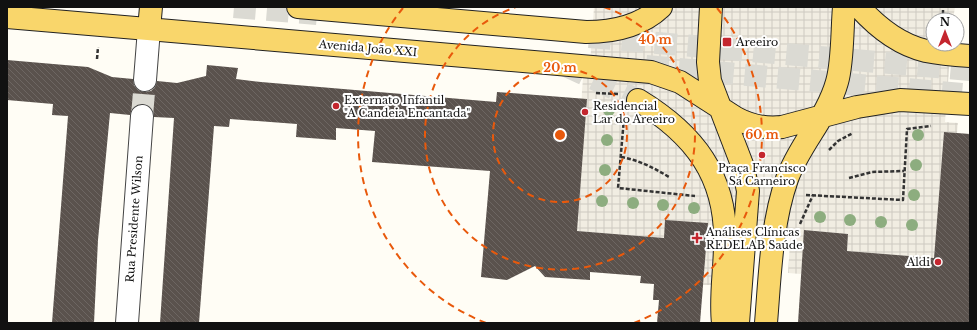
<svg xmlns="http://www.w3.org/2000/svg" width="977" height="330" viewBox="0 0 977 330" font-family="'Libre Baskerville',serif">
  <style>
    .plaza { fill: url(#plaza-grid) }
    .building { fill: url(#building-back-hatch) }
    .lines { fill: none; stroke-linecap: round; stroke-linejoin: round }
    .street-tunnel { stroke: #dbdad3; stroke-width: 22; stroke-dasharray: 22 11; stroke-linecap: butt }
    .primary-tunnel { stroke: #dbdad3; stroke-width: 22; stroke-dasharray: 22 11; stroke-linecap: butt }
    .street-casing { stroke: #444; stroke-width: 24 }
    .primary-casing { stroke: #222; stroke-width: 24 }
    .path { stroke: #333; stroke-width: 2.5; stroke-dasharray: 4 2; stroke-linecap: butt }
    .street { stroke: #fff; stroke-width: 22 }
    .primary { stroke: #f9d66b; stroke-width: 22 }
    .tree { fill: #8dad7f }
    .ring { fill: none; stroke: #e8590c; stroke-width: 2; stroke-dasharray: 7 5 }
    .poi-dot { fill: #c4262e; stroke: #fff; stroke-width: 1.5 }
    .labels { text-anchor: middle; dominant-baseline: central; stroke-width: 4; stroke-linejoin: round; paint-order: stroke }
    .poi-label { font-size: 11px; fill: #111; stroke: #fff; text-anchor: start }
    .street-label { font-size: 11px; fill: #111; stroke: #fff }
    .centre { fill: #e8590c; stroke: #fff; stroke-width: 2 }
    .ring-label { font-size: 12px; text-anchor: middle; font-weight: bold; fill: #e8590c; stroke: #fff; stroke-width: 4; stroke-linejoin: round; paint-order: stroke }
  </style>
  <defs>
    <pattern id="plaza-grid" width="8" height="8" patternUnits="userSpaceOnUse"><rect width="8" height="8" fill="#f1ede2"/><path d="M0 4h8M4 0v8" fill="none" stroke="#cecac1"/></pattern>
    <pattern id="building-back-hatch" width="6" height="6" patternUnits="userSpaceOnUse"><rect width="6" height="6" fill="#5a524d"/><path d="M-1 5l2 2M0 0l6 6M5-1l2 2" fill="none" stroke="#6d6662"/></pattern>
  </defs>
  <rect width="100%" height="100%" fill="#fffdf5"/>
  <path class="plaza" d="M594 7H955L953 20H933V44H951L945 122 958 123 957 133 944 132 934 258 847 251 848 234 805 230 801 274 788 273 791 229 716 224 713 285H703L708 224 664 238 577 231 582 91 583 78H589Z"/>
  <path class="building" d="M7 60 88 67 112 77 133 79 134 85 138 90 144 92 151 91 155 87 157 81 177 83 206 76 207 65 238 68 236 79 261 82 496 102 497 92 587 99 577 231 664 238 665 220 708 223 700 323H657L659 300H653L654 284 640 283 641 276 590 272V280L545 277 535 266 507 280 481 277 490 171 372 162 375 131 336 128V140L296 137 297 124 230 119 229 127 214 126 199 323H160L174 118 154 117 153 111 149 106 143 104 137 105 132 109 130 115 110 113 98 240 94 323H52L68 116 52 115 53 104 7 100Z
    M944 132 970 134V323H798L804 230 848 234 847 251 934 258Z"/>
  <g class="lines">
    <path class="street-tunnel" d="M142 116 145 80"/>
    <path class="primary-tunnel" d="M234 7 317 14
      M589 37 970 70
      M564 65 638 100
      M646 66 962 94"/>
    <defs>
      <path id="street" d="M145 80 149 29
        M127 323 142 116"/>
      <path id="primary" d="M298 7 586 32C613 32 641 26 661 7
        M711 7 708 62 710 81 743 167 748 191 738 323
        M859 7C877 27 900 45 926 51 941 54 955 55 970 56
        M7 17 651 72 680 82 736 118C751 126 765 129 782 127L857 107 900 100 970 104
        M149 29 151 7
        M638 100C694 134 727 176 725 244 725 270 720 297 723 323
        M766 323C770 276 771 225 787 179 799 145 827 118 837 82 843 62 842 29 844 7"/>
    </defs>
    <use href="#street" class="street-casing"/>
    <use href="#primary" class="primary-casing"/>
    <path class="path" d="M943 20V7
      M97 59 98 47
      M596 93 618 94
      M624 118 618 188 695 196
      M829 150 838 141 853 133
      M621 157C639 160 654 168 669 177
      M849 178 872 172 904 171
      M806 195 903 200 907 129 931 126
      M800 224 813 195"/>
    <use href="#street" class="street"/>
    <use href="#primary" class="primary"/>
  </g>
  <g class="tree">
    <circle cx="609" cy="110" r="6"/>
    <circle cx="918" cy="135" r="6"/>
    <circle cx="607" cy="140" r="6"/>
    <circle cx="916" cy="165" r="6"/>
    <circle cx="605" cy="170" r="6"/>
    <circle cx="914" cy="195" r="6"/>
    <circle cx="602" cy="201" r="6"/>
    <circle cx="633" cy="203" r="6"/>
    <circle cx="663" cy="205" r="6"/>
    <circle cx="694" cy="208" r="6"/>
    <circle cx="820" cy="217" r="6"/>
    <circle cx="850" cy="220" r="6"/>
    <circle cx="881" cy="222" r="6"/>
    <circle cx="912" cy="225" r="6"/>
  </g>
  <g class="ring">
    <circle cx="560" cy="135" r="67"/>
    <path d="M604 7A135 135 0 1 1 516 7"/>
    <path d="M486 323A202 202 0 0 1 403 8M717 8A202 202 0 0 1 634 323"/>
  </g>
  <g class="poi-dot">
    <rect x="722" y="37" width="10" height="10" rx="2"/>
    <circle cx="336" cy="106" r="4"/>
    <circle cx="585" cy="112" r="4"/>
    <circle cx="762" cy="155" r="4"/>
    <path d="M695 232h4v4h4v4h-4v4h-4v-4h-4v-4h4z"/>
    <circle cx="938" cy="262" r="4"/>
  </g>
  <g class="labels">
    <g class="poi-label">
      <text x="736" y="42">Areeiro</text>
      <text x="344" y="100">Externato Infantil<tspan x="344" dy="13">"A Candeia Encantada"</tspan></text>
      <text x="593" y="106">Residencial<tspan x="593" dy="13">Lar do Areeiro</tspan></text>
      <text x="762" y="168" text-anchor="middle">Praça Francisco<tspan x="762" dy="13">Sá Carneiro</tspan></text>
      <text x="706" y="232">Análises Clínicas<tspan x="706" dy="13">REDELAB Saúde</tspan></text>
      <text x="930" y="262" text-anchor="end">Aldi</text>
    </g>
    <g class="street-label">
      <text transform="translate(368 48) rotate(5)">Avenida João XXI</text>
      <text transform="translate(134 219) rotate(-86)">Rua Presidente Wilson</text>
    </g>
  </g>
  <circle cx="560" cy="135" r="6" class="centre"/>
  <g class="ring-label">
    <text x="655" y="44">40 m</text>
    <text x="560" y="72">20 m</text>
    <text x="762" y="139">60 m</text>
  </g>
  <rect width="977" height="330" fill="none" stroke="#111111" stroke-width="16"/>
  <g transform="translate(945 32)"><circle r="19" fill="#ffffff" stroke="#a0a0a0"/>
  <path d="M0-3L7 15L0 10L-7 15Z" fill="#c4262e"/>
  <text y="-6" font-size="11" font-weight="bold" text-anchor="middle" fill="#111111">N</text>
  </g>
</svg>
